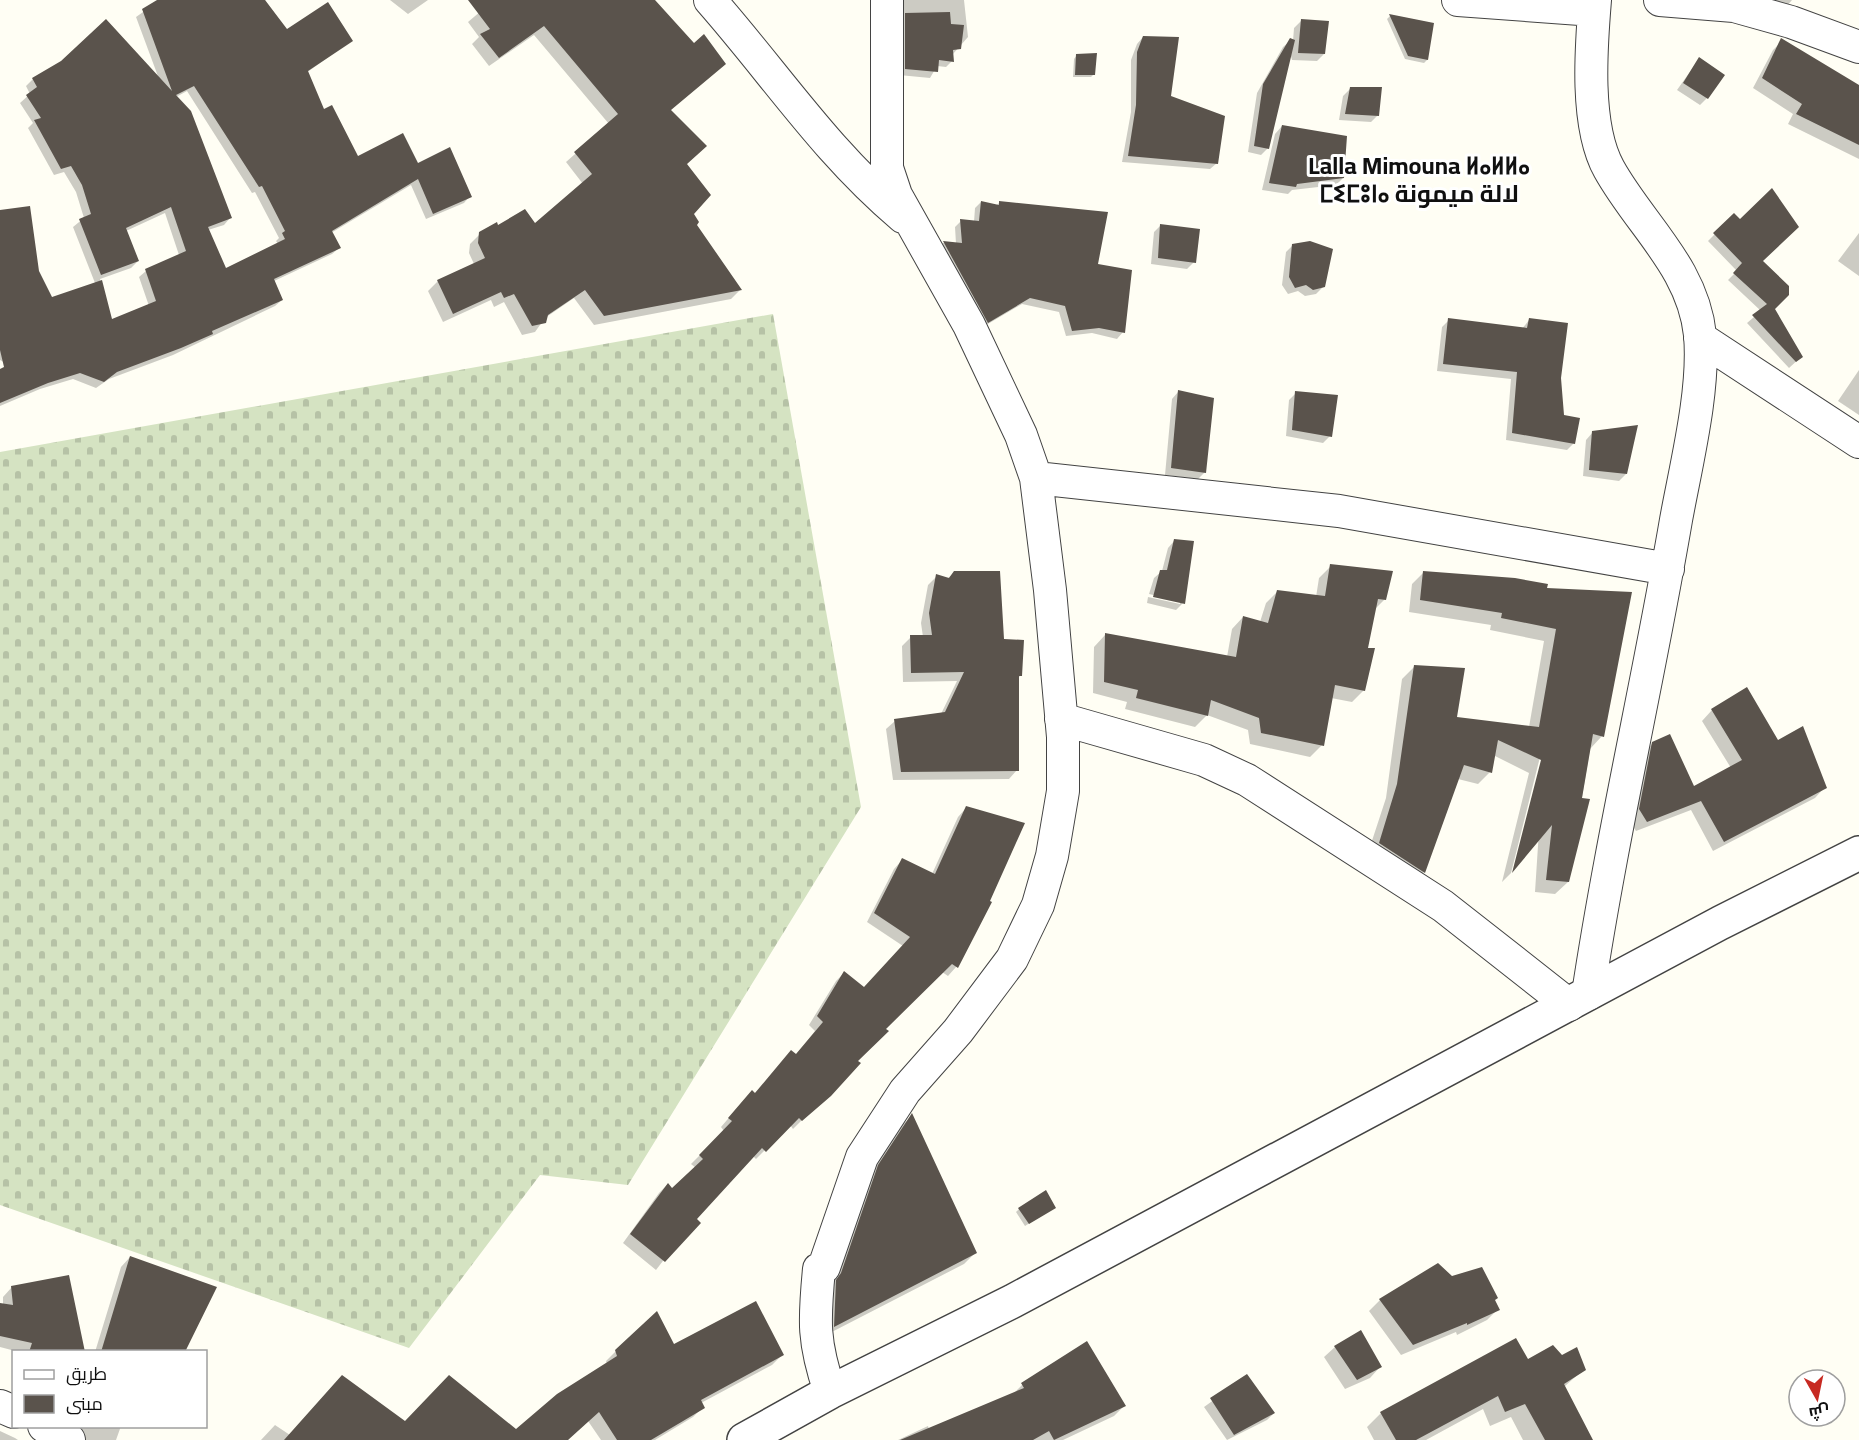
<svg xmlns="http://www.w3.org/2000/svg" width="1859" height="1440" viewBox="0 0 1859 1440" font-family="Georgia,Cairo,'Noto Sans Tifinagh',serif">
  <style>
    .cemetery { fill: url(#cemetery-stones) }
    .shadow { fill: #0003; fill-rule: evenodd }
    .building { fill: #5a534c; fill-rule: evenodd }
    .lines { fill: none; stroke-linecap: round; stroke-linejoin: round }
    .minor-casing { stroke: #434343; stroke-width: 34 }
    .tertiary-casing { stroke: #434343; stroke-width: 36 }
    .minor { stroke: #fff; stroke-width: 32 }
    .tertiary { stroke: #fff; stroke-width: 33 }
    .labels { text-anchor: middle; dominant-baseline: central; stroke-width: 6; stroke-linejoin: round; paint-order: stroke }
    .district-label { font-size: 24px; font-weight: bold; fill: #101010; stroke: #fff }
  </style>
  <defs>
    <pattern id="cemetery-stones" width="16" height="16" patternUnits="userSpaceOnUse" patternTransform="scale(1.5)"><rect width="16" height="16" fill="#d5e3c2"/><path d="M2 7V4a2 2 0 0 1 4 0v3zM10 15v-3a2 2 0 0 1 4 0v3z" fill="#b6c2a6"/></pattern>
  </defs>
  <rect width="100%" height="100%" fill="#fffef4"/>
  <path class="cemetery" d="M773 314 861 807 628 1185 540 1175 409 1348 0 1205V452Z"/>
  <path class="shadow" d="M160 0H265L287 31 351 41 306 73 323 111 357 158 418 165 470 196 464 203 426 219 411 185 331 233 339 248 332 254 274 281 282 300 275 306 173 355 109 379 96 388 73 379 40 389 0 406V370L11 366 0 360V212L38 271 51 299 95 283 73 227 84 218 76 192 64 172 54 175 28 128 33 123 20 103 30 94 26 86 33 79H159L136 17ZM187 91 252 193 255 192 279 238 276 241 278 244 226 270 208 230 224 225 230 218 176 97ZM165 213 179 255 146 271 139 277 149 306 111 321 100 279 131 268 138 261 126 231Z
    M390 0H428L408 14Z
    M494 0H653L669 111 685 165 695 225 740 290 731 299 594 325 574 298 545 318 535 332 522 335 504 302 494 307 491 300 443 322 428 291 438 281 474 264 469 253 470 244 480 234 497 227 535 225 583 184 566 162 609 124 534 35 489 66 472 44 479 37 468 22Z
    M897 0H964L968 37 953 54 952 61 946 67 937 66 930 78 899 75Z
    M1727 0H1792L1780 14Z
    M1390 16 1433 24 1427 60 1424 63 1405 59 1387 19Z
    M1301 21 1324 54 1317 61 1292 60 1290 53 1268 148 1261 155 1248 152 1257 93 1283 47 1291 40 1293 41 1294 28Z
    M1143 37 1169 97 1217 163 1210 169 1122 162 1131 112V60L1137 44Z
    M1783 40 1859 87V159L1788 124 1793 114 1753 88 1773 50Z
    M1077 55 1094 74 1091 77H1073L1074 59Z
    M1699 59 1707 98 1700 105 1677 90Z
    M1350 89 1378 115 1371 122 1339 120 1343 96Z
    M1282 126 1343 178 1336 185 1292 190 1288 194 1262 190 1275 134Z
    M981 202 996 206 1000 202 1123 332 1117 339 1092 333 1066 336 1059 312 1022 304 981 328 937 249 943 243 956 244 955 227 961 221 974 222 975 208Z
    M1734 215 1761 261 1773 309 1801 357 1789 368 1747 323 1761 311 1728 280 1737 271 1708 241Z
    M1161 225 1194 262 1187 269 1151 264 1154 232Z
    M1859 233V276L1838 261Z
    M1293 245 1324 286 1316 294 1305 296 1298 291 1288 294 1282 285 1286 252Z
    M1449 320 1522 329 1529 320 1559 378 1563 416 1574 443 1567 450 1506 440 1511 379 1437 371 1442 327Z
    M1859 370V415L1838 401Z
    M1178 392 1205 472 1198 479 1165 475 1172 399Z
    M1296 393 1330 436 1323 443 1286 436 1289 400Z
    M1593 432 1626 474 1619 481 1583 476 1586 440Z
    M1175 540 1183 603 1176 610 1147 603 1148 597 1180 604V601L1149 594 1154 578 1162 571 1168 548Z
    M1331 566 1385 599 1375 609 1366 649 1364 690 1352 702 1331 698 1322 745 1310 757 1250 744 1248 730 1207 715 1195 727 1125 709 1127 702 1093 693 1094 647 1105 635 1227 657 1232 629 1243 617 1260 622 1266 603 1278 591 1316 597 1319 578Z
    M1424 572 1546 585 1602 736 1590 749 1568 882 1555 894 1535 892 1544 753H1541L1511 873 1502 882 1529 773 1493 755 1490 772 1478 784 1458 779 1424 872 1412 884 1367 856 1386 798 1402 679 1415 666 1455 718 1529 727 1544 641 1490 630 1491 625 1409 612 1412 584Z
    M954 573 1003 640 1021 675 1018 678 1017 770 1009 779 893 780 886 729 895 721 941 714 957 681 903 682 902 646 911 637H923L921 623 928 585 937 576 947 579Z
    M1712 710 1778 742 1825 787 1815 798 1713 851 1691 810 1636 831 1629 820 1643 753 1653 743 1694 788 1731 768 1702 721Z
    M966 808 990 902 956 967 948 976 942 972 884 1029 856 1061 859 1063 793 1129 790 1125 756 1159 753 1156 695 1219 656 1270 623 1243 659 1193 667 1185 672 1190 696 1168 691 1164 724 1131 721 1127 744 1100 754 1094 795 1056 815 1031 809 1025 836 981 844 973 864 989 903 946 867 922 894 869 902 860 932 874 958 817Z
    M912 1116 975 1253 964 1264 824 1336 826 1292 868 1177 901 1126Z
    M1054 1208 1025 1226 1016 1212 1019 1209Z
    M130 1257 183 1352H95L121 1267Z
    M1438 1265 1452 1278 1493 1301 1498 1309 1487 1320 1457 1335 1456 1332 1401 1355 1369 1311 1380 1300Z
    M12 1287 84 1352H19L0 1347V1305H3V1297Z
    M673 1346 782 1355 772 1365 701 1403 703 1407 693 1417 655 1440H601L588 1421 567 1440H261L275 1425 290 1435 405 1423 516 1431 607 1364 606 1361 616 1351Z
    M1335 1347 1380 1367 1370 1378 1345 1389 1324 1357Z
    M1562 1356 1584 1369 1564 1387 1592 1440H1523L1511 1417 1490 1426 1483 1409 1426 1440H1374L1367 1427 1381 1413 1527 1361Z
    M1247 1376 1274 1413 1267 1420 1227 1440 1204 1407Z
    M1022 1385 1125 1405 1114 1416 1063 1440H898L928 1426 929 1429 1012 1395Z
    M64 1426H121L116 1440H75Z
    M0 1431 15 1438 18 1440H0Z"/>
  <path class="building" d="M157 0H265L287 29 328 2 353 41 308 71 324 109 332 105 358 156 403 133 418 163 450 147 472 197 433 214 418 179 332 231 341 248 274 279 283 300 212 331 213 334 181 348 117 372 104 382 80 373 48 383 0 403V369L4 367 0 350V210L30 206 39 271 52 297 102 280 112 319 156 301 145 269 186 251 171 207 126 228 139 261 101 275 79 219 91 214 82 185 71 166 61 169 34 120 41 118 26 95 37 87 32 78 61 61 106 19 172 91 142 9ZM194 86 259 187 262 186 285 231 282 233 285 239 226 268 208 227 232 218 191 111 176 95Z
    M468 0H655L694 43 704 34 726 64 671 110 707 146 687 164 711 195 694 214 699 222 697 225 742 290 604 316 585 290 548 315 546 323 532 326 514 294 504 298 501 292 453 314 437 280 485 258 478 243 479 232 497 222 498 225 525 209 535 223 592 174 574 152 618 114 544 26 499 58 480 34 490 29Z
    M950 12 951 24 964 25 961 49 953 50 954 62 939 60 938 72 905 69V13Z
    M1389 14 1434 23 1428 60 1408 56Z
    M1301 19 1329 21 1325 54 1298 53Z
    M1143 36 1179 37 1171 96 1225 116 1218 164 1128 156 1136 105 1137 52Z
    M1290 38 1295 40 1269 149 1254 146 1263 84Z
    M1781 38 1859 85V145L1796 114 1802 104 1762 78Z
    M1097 53 1095 75H1075L1076 54Z
    M1699 57 1725 75 1708 99 1683 83Z
    M1350 87H1382L1379 116 1345 114Z
    M1282 125 1347 136 1344 178 1297 184 1296 187 1269 183Z
    M1772 188 1799 227 1763 261 1789 286V295L1775 309 1803 357 1796 362 1752 315 1767 304 1733 273 1742 263 1713 233 1734 213 1740 219Z
    M981 201 999 205V201L1108 212 1098 264 1132 270 1125 333 1099 328 1072 331 1065 306 1030 298 988 323 943 241 962 243 960 219 979 221Z
    M1160 224 1200 229 1196 263 1158 258Z
    M1310 241 1333 249 1325 287 1313 290 1306 285 1295 288 1289 277 1292 244Z
    M1448 318 1527 328 1529 318 1568 323 1561 378 1564 415 1580 418 1575 444 1512 433 1517 372 1443 364Z
    M1178 390 1214 398 1206 473 1171 468Z
    M1295 391 1338 395 1332 437 1292 430Z
    M1638 425 1627 474 1589 470 1592 431Z
    M1174 539 1194 541 1185 604 1153 597 1160 570H1167Z
    M1330 564 1393 571 1386 600 1378 599 1368 648H1375L1365 691 1335 685 1324 746 1261 733 1259 718 1211 700 1208 716 1136 698 1138 690 1104 682 1105 633 1236 657 1243 616 1268 623 1277 590 1325 596Z
    M954 571H1000L1004 639 1024 640 1022 676H1019V771L901 772 894 719 945 712 964 672 911 673 910 635H932L929 613 936 574 949 578Z
    M1423 571 1515 578 1548 584 1547 588 1632 592 1604 737 1593 734 1582 798 1590 799 1569 882 1546 880 1552 825 1512 873 1541 760 1498 740 1492 773 1464 765 1425 873 1379 843 1397 784 1414 665 1465 668 1457 717 1539 727 1556 629 1501 618 1502 613 1420 600Z
    M1747 687 1778 740 1803 726 1827 788 1724 842 1701 801 1647 822 1639 809 1652 742 1670 734 1694 786 1742 760 1711 709Z
    M966 806 1025 823 990 901 992 902 958 968 952 964 886 1029 889 1031 858 1061 861 1063 831 1096 802 1121 799 1118 766 1152 762 1148 697 1219 701 1223 665 1262 630 1234 668 1183 672 1188 703 1159 699 1155 732 1121 728 1118 752 1090 755 1093 791 1050 796 1054 823 1022 817 1016 844 971 864 987 910 937 874 913 902 858 935 874Z
    M912 1113 977 1253 834 1327 836 1280 841 1273 878 1165Z
    M1046 1190 1056 1208 1029 1224 1018 1208Z
    M130 1256 217 1287 185 1352H101Z
    M1438 1263 1452 1276 1482 1267 1498 1298 1495 1300 1500 1310 1467 1325V1323L1413 1345 1379 1299Z
    M69 1275 85 1352H29L32 1343 0 1336V1303L13 1305 11 1286Z
    M756 1301 784 1355 701 1400 705 1408 651 1440H617L599 1412 568 1440H284L342 1375 405 1421 449 1375 516 1429 557 1394 617 1356 615 1350 657 1311 674 1344Z
    M1361 1330 1382 1367 1357 1380 1334 1346Z
    M1516 1338 1528 1359 1553 1345 1562 1355 1577 1347 1586 1370 1564 1384 1593 1440H1545L1525 1404 1505 1412 1498 1396 1416 1440H1396L1380 1412Z
    M1087 1341 1126 1406 1054 1440 1049 1431 1033 1440H900L1024 1388 1021 1383Z
    M1247 1374 1275 1413 1234 1435 1210 1398Z"/>
  <g class="lines">
    <defs>
      <path id="minor" d="M710 0C776 75 825 151 903 217
        M1458 0 1594 10
        M1660 0 1734 6 1791 22 1859 47
        M1700 338 1859 442
        M1036 478 1339 511 1668 569
        M1061 719 1204 760 1247 780 1443 906 1569 1005
        M1588 994C1612 835 1649 678 1676 520 1686 465 1705 390 1700 335 1693 267 1640 225 1609 169 1585 126 1591 48 1595 0
        M830 1392C813 1342 814 1321 819 1269L824 1267 862 1157 905 1091 958 1031 1012 959 1038 905 1052 856 1063 791V737L1050 590 1036 478 1021 435 969 325 896 195 887 168V0
        M0 1406 14 1412
        M44 1426 69 1440"/>
      <path id="tertiary" d="M744 1440 830 1392 1013 1301 1720 923 1859 853"/>
    </defs>
    <use href="#minor" class="minor-casing"/>
    <use href="#tertiary" class="tertiary-casing"/>
    <use href="#minor" class="minor"/>
    <use href="#tertiary" class="tertiary"/>
  </g>
  <g class="labels">
    <g class="district-label">
      <text x="1419" y="165">Lalla Mimouna ⵍⴰⵍⵍⴰ<tspan x="1419" dy="28">ⵎⵉⵎⵓⵏⴰ لالة ميمونة</tspan></text>
    </g>
  </g>
  <rect x="12" y="1350" width="195" height="78" fill="#ffffff" stroke="#9f9f9f" stroke-width="1.5"/>
  <rect x="24" y="1370" width="30" height="9" fill="#ffffff" stroke="#9f9f9f" stroke-width="1.5"/>
  <text x="66" y="1380" font-size="18" fill="#101010">طريق</text>
  <rect x="24" y="1395" width="30" height="18" fill="#5a534c" stroke="#9f9f9f" stroke-width="1.5"/>
  <text x="66" y="1410" font-size="18" fill="#101010">مبنى</text>
  <g transform="translate(1817 1398) rotate(171)"><circle r="28" fill="#ffffff" stroke="#9f9f9f" stroke-width="1.5"/>
  <path d="M0-4.5L10 22L0 15L-10 22Z" fill="#c72a22"/>
  <text y="-9" font-size="16" font-weight="bold" text-anchor="middle" fill="#101010">ش</text>
  </g>
</svg>
